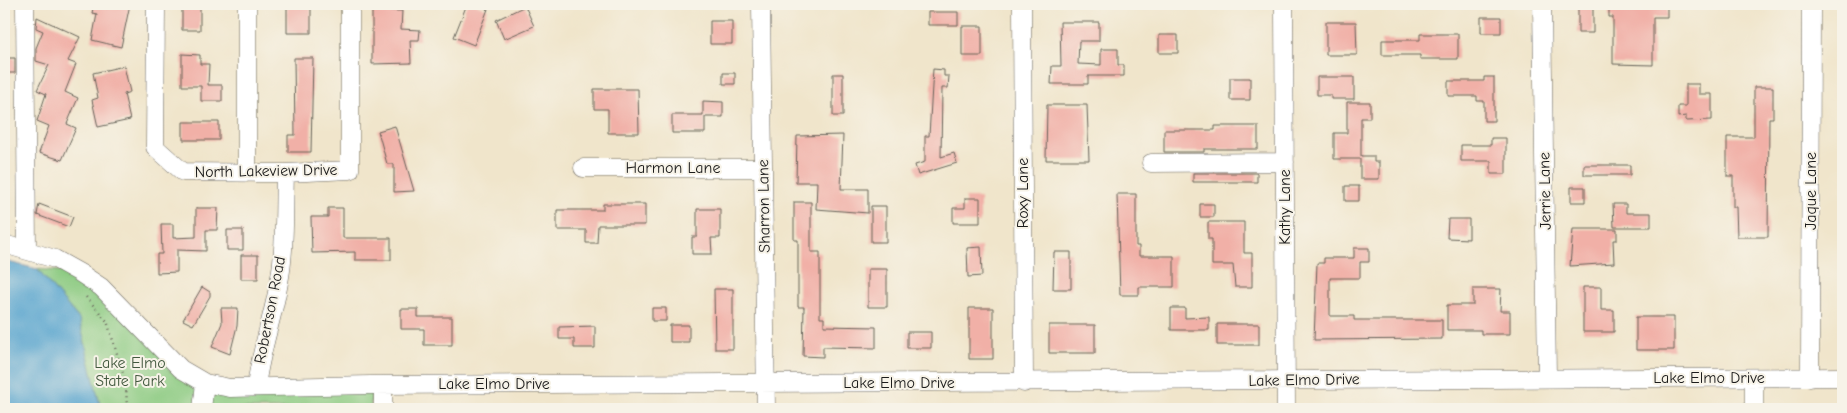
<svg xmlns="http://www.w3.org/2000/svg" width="1847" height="413" viewBox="0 0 1847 413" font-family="'Comic Neue',sans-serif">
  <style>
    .green { fill: #8bca81; stroke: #54734e }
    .water { fill: #55a3ce; stroke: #386075 }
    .building { fill: #f1b0a7 }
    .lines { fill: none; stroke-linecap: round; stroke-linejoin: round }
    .minor-casing { stroke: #666259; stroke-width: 19 }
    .path { stroke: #666259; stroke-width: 2.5; stroke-dasharray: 1 4; stroke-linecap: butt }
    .minor { stroke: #fff; stroke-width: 18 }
    .labels { text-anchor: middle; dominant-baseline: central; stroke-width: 4; stroke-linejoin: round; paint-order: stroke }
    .street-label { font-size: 16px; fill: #1c1c1c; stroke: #f7f3e8 }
    .park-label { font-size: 16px; fill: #43593f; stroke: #f7f3e8 }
  </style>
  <rect width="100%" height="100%" fill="#f7f3e8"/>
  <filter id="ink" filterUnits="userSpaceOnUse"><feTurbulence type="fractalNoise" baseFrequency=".02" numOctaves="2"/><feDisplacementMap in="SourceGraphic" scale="10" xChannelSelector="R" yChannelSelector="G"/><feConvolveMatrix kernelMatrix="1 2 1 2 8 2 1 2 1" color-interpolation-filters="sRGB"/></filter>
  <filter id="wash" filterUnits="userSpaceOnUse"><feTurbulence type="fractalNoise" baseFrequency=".0096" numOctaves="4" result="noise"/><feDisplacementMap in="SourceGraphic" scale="20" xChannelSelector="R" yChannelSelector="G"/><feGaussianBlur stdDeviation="1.12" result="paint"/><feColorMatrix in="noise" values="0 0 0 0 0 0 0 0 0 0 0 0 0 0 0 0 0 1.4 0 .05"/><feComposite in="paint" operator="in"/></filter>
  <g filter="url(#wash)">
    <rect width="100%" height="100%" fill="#f0e5cb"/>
    <path class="green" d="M37 269 80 273 205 383 371 385V409H101L79 319Z"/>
    <path class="water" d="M4 261 37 269 79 319 101 409H4Z"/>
    <g id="blocks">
      <path class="building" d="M94 4H130L121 47 92 40 97 14 92 13Z
        M182 4H200V30H182Z
        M287 4H311V33H287Z
        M467 4H476L488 9 474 45 454 37Z
        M1609 4H1667V17H1653V65L1613 64V17H1609Z
        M525 6 534 26 504 39 496 20Z
        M1578 7H1593V33H1578Z
        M372 10 402 11 401 29 420 30 419 40H410L411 63 372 64Z
        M928 12H958V25H928Z
        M37 17 80 37 68 61 76 64 65 92 78 98 67 124 76 128 62 160 39 153 49 126 37 121 46 94 37 90 49 65 36 61V48L43 31 36 28Z
        M1481 17H1501V33H1481Z
        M710 21H732V44H710Z
        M1060 22H1099V41H1079L1078 64 1101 65V49H1118V65H1124V76H1088V84H1051L1052 66H1061Z
        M1326 22H1356L1357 55H1326Z
        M962 26H982V56H962Z
        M1420 34H1458V59H1420V55H1382V40H1420Z
        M1159 35H1178V53H1159Z
        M182 54 200 55V64H209L208 85H222V101H201V86H182Z
        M4 58H15V73H4Z
        M294 58H313L311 152H288V135H295Z
        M124 66 130 92 124 94 130 120 98 127 92 100 98 98 93 73Z
        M933 69 944 70V76H949L948 88H942L941 157 954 153 957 163 918 175 915 165 925 162V136H929Z
        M723 73H735V84H723Z
        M833 74H843V116H833Z
        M1317 77H1354V99H1331V95H1317Z
        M1484 77H1494V121H1484V101H1477V96H1448V81H1484Z
        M1230 78H1250V100H1230Z
        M1686 84H1699V94H1712V120L1686 121V116L1678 117V106H1686Z
        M1754 87H1773V118H1769L1768 237H1737L1736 207H1733V176H1727V137H1754Z
        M594 89H638L639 133H608V109H594Z
        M703 101 723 102V117H705V133H672V115H703Z
        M1347 102H1370V118H1361V156H1374V162H1379V179H1360V159H1334V133H1347Z
        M1047 105H1087L1089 160H1046Z
        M183 122H219V140H183Z
        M395 126 414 191 394 192V164H387L378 131Z
        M1215 126H1258V149H1204V152H1164V130H1215Z
        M843 135 841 189H868V213L816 209 817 182H796L797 136Z
        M1491 138H1506V174H1491V161H1461V145H1491Z
        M1584 165H1630V175H1584Z
        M1193 173H1257V182H1193Z
        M1345 186H1359V201H1345Z
        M1571 187H1585V202H1571Z
        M1117 194H1136V246H1139V256H1174V287H1139V295H1120Z
        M965 198H980V223H953V208H965Z
        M794 202H811V252H820V318H824V326L876 327V348L823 347V357L803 356 804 307H798V240H794Z
        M39 204 73 217 69 227 37 215Z
        M603 204H645V225H598L597 243H586V230H557V210H603Z
        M1200 204H1214V217H1200Z
        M1613 204H1626V213H1651V227H1614Z
        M871 206H886V242H871Z
        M196 208H218L217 230H206V251L177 250V272L157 273V254H162L161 224H173V238L196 237Z
        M328 208H343V238H391V260H355V252L312 253 311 217H328Z
        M697 209H720V238H711L712 254H692V237H697Z
        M1448 219H1469V239L1447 238Z
        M1208 222H1244V253H1252V287H1235L1233 265H1212V239H1208Z
        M1573 229H1617V240H1613L1614 263 1570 266Z
        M227 230H243V250H227Z
        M981 247 982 276 968 277 967 248Z
        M1354 248H1369V262H1360V278H1330V316H1354V320H1442V339L1314 340 1317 263H1324V258H1354Z
        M1054 252H1071V289H1053Z
        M241 255H258V279H241Z
        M868 269H887V307H868Z
        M202 287 210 292V296L193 325 183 320Z
        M1583 287H1601V310H1614V332H1583Z
        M714 289H733V349H715Z
        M1473 289H1501L1500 311H1510V334H1481V330H1447V305H1473Z
        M221 308H238L237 326 230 354 212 347 222 323Z
        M652 308H666V321H652Z
        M969 308H993V359H969Z
        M1171 308H1185V318L1209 317V330H1171Z
        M401 309H418V317H452V345H424V329H401Z
        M1636 317H1674V350H1636Z
        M1217 324H1259V345H1217Z
        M670 325H689V342H670Z
        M1049 325H1095V353H1049Z
        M595 326V348H574V339H559V327Z
        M907 332H931V348H907Z"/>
    </g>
  </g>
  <g filter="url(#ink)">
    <use href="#blocks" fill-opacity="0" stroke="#666259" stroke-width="1"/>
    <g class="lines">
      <defs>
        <path id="minor" d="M25 4 27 249
          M156 4 155 147 183 172 285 173 350 170V4
          M247 4V173
          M761 4 766 409
          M1022 4 1024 383
          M1284 4 1286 409
          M1542 4 1547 378
          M1151 163 1285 162
          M583 168H763
          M4 244 55 259 80 273 101 287 181 369 205 383 230 388 371 385 1843 377
          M1754 378V409
          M1810 378 1811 4
          M383 385V409
          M256 387C261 345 278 305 282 262 285 233 284 202 285 173
          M202 409 205 383"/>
      </defs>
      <use href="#minor" class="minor-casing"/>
      <path class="path" d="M86 297 107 321 126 383 127 409"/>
      <use href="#minor" class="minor"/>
    </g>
  </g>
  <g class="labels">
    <g class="street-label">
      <text x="673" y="168">Harmon Lane</text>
      <text transform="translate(266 171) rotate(-1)">North Lakeview Drive</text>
      <text transform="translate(1545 191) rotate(-91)">Jerrie Lane</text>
      <text transform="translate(1811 191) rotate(-90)">Jaque Lane</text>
      <text transform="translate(1023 193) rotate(-90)">Roxy Lane</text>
      <text transform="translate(764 206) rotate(-91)">Sharron Lane</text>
      <text transform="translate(1285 207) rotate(-90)">Kathy Lane</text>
      <text transform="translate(270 310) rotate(-79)">Robertson Road</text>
      <text x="1709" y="378">Lake Elmo Drive</text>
      <text transform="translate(1304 380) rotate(-1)">Lake Elmo Drive</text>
      <text x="899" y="383">Lake Elmo Drive</text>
      <text x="494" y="384">Lake Elmo Drive</text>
    </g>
    <g class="park-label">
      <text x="130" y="363">Lake Elmo<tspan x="130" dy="18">State Park</tspan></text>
    </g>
  </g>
  <rect width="1847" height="413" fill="none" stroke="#f7f3e8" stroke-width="20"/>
</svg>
